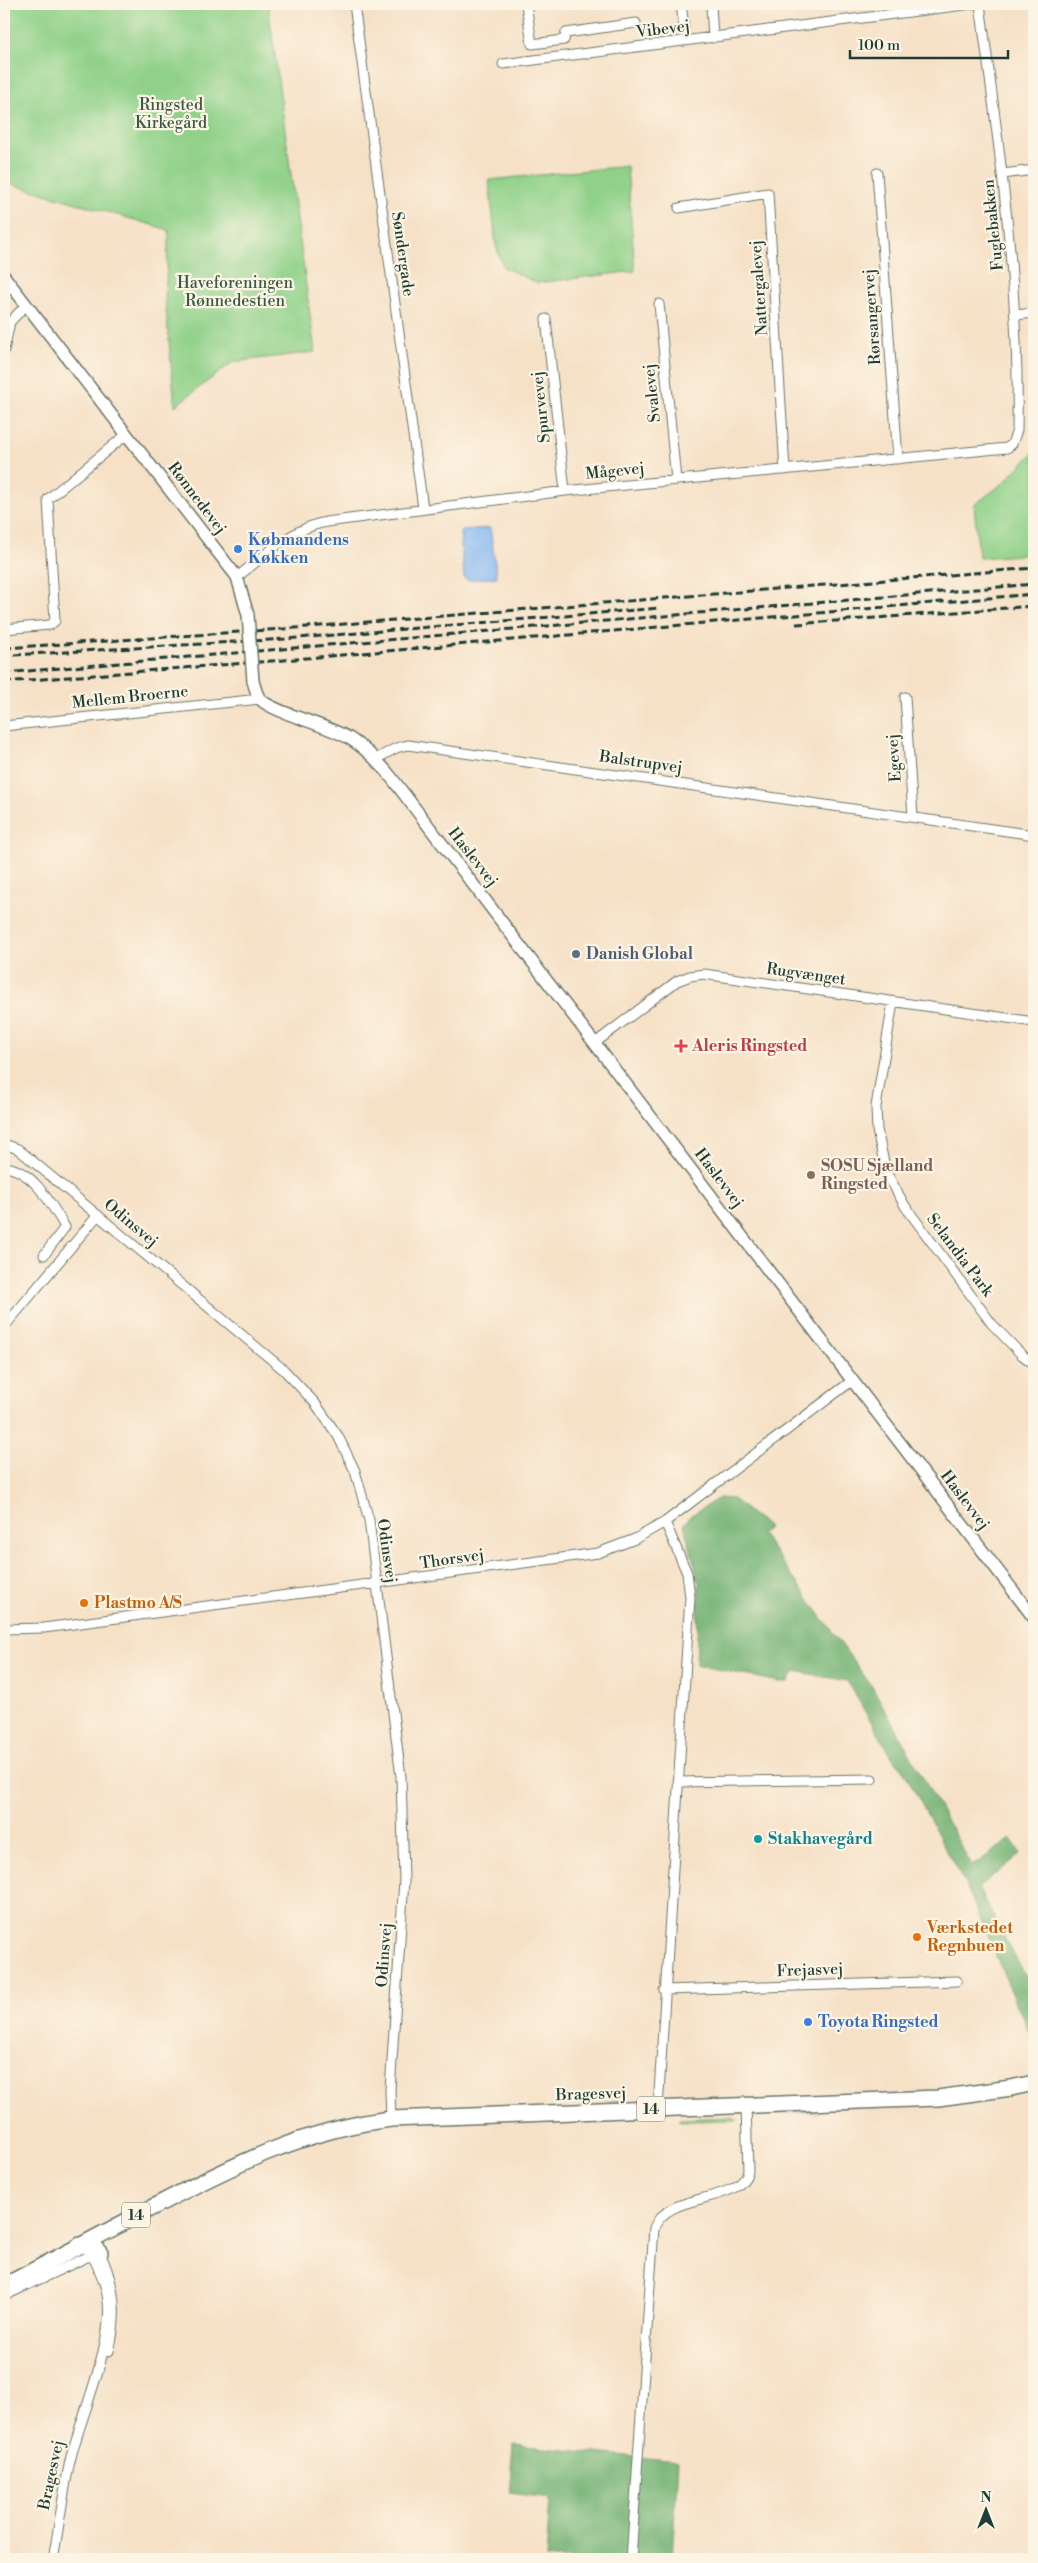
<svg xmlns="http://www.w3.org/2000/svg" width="1038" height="2563" viewBox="0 0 1038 2563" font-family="'Libre Bodoni',serif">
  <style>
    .green { fill: #90d189; stroke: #58875e }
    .forest { fill: #74b375; stroke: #4a7854 }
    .water { fill: #87b9f4; stroke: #537b94 }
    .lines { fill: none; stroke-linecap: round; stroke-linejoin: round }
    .minor-casing { stroke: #6a7667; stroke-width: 11 }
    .tertiary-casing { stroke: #6a7667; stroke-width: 14 }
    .primary-casing { stroke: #6a7667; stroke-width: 18 }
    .minor { stroke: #fff; stroke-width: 9 }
    .tertiary { stroke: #fff; stroke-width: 11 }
    .primary { stroke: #fff; stroke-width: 15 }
    .rail { stroke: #1f3d34; stroke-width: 3; stroke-dasharray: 8 4; stroke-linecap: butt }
    .tertiary-bridge-casing { stroke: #6a7667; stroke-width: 14; stroke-linecap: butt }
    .tertiary-bridge { stroke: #fff; stroke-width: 11 }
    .shop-dot { fill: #3f7fe0; stroke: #fcf5e5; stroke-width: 2 }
    .service-dot { fill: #5c6f8a; stroke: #fcf5e5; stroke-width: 2 }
    .health-dot { fill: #e0444e; stroke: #fcf5e5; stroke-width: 2 }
    .education-dot { fill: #8d6e63; stroke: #fcf5e5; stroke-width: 2 }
    .food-dot { fill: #e8710a; stroke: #fcf5e5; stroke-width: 2 }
    .culture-dot { fill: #0f9aa8; stroke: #fcf5e5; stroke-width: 2 }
    .labels { text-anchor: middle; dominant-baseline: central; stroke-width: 4.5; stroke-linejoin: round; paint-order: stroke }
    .shield { fill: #fcf5e5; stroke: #617469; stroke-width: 1 }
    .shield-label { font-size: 15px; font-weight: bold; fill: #1f3d34 }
    .street-label { font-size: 16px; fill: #1f3d34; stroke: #fcf5e5 }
    .park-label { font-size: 16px; fill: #365b45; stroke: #fcf5e5 }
    .shop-label { font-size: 16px; font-weight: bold; fill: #366cbe; stroke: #fcf5e5; text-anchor: start }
    .service-label { font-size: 16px; font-weight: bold; fill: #4e5e75; stroke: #fcf5e5; text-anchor: start }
    .health-label { font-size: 16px; font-weight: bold; fill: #be3a42; stroke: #fcf5e5; text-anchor: start }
    .education-label { font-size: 16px; font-weight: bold; fill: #785e54; stroke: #fcf5e5; text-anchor: start }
    .food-label { font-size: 16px; font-weight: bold; fill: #c56008; stroke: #fcf5e5; text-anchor: start }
    .culture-label { font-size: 16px; font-weight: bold; fill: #0d838f; stroke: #fcf5e5; text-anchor: start }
  </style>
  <rect width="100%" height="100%" fill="#fcf5e5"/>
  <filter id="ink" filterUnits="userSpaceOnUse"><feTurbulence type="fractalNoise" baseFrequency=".02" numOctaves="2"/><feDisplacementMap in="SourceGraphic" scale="10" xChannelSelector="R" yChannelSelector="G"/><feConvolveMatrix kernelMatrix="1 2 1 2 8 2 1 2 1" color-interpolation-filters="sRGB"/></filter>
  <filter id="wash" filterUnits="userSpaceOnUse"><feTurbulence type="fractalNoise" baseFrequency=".0096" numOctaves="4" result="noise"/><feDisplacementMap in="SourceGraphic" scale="20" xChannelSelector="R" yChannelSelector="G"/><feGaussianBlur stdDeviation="1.12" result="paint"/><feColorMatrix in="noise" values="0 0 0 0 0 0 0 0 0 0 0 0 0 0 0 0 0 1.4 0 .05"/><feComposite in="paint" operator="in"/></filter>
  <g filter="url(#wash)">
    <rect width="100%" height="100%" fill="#f6e1c7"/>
    <path class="green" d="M4 4H268L315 352 233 362 175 406 165 299 169 230 4 182Z
      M627 166 635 271 537 283 503 267 496 246 489 180Z
      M1034 452V554L979 558 974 505 1002 484Z
      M782 2110 818 2112 766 2114 753 2118 762 2112Z
      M732 2117 738 2120 679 2121V2119Z"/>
    <path class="forest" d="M719 1498 733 1499 769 1528 761 1533 873 1688 972 1866 1011 1839 1021 1854 978 1888 1034 1992V2045L968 1890 902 1768 892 1757 847 1681 795 1671 788 1682H779L696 1665 699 1583 684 1524 691 1515Z
      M514 2445 678 2461 672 2559H546L550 2498 510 2493Z"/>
    <path class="water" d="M490 528 497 577 468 580 464 577 460 532 462 530Z"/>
  </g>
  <g filter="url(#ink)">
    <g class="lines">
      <defs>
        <path id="minor" d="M354 4 423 508
          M526 4 532 44 564 40 566 33 636 23
          M681 4 684 28
          M711 4 713 38
          M503 64 972 4
          M877 173 898 459
          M1003 174 1034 170
          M679 208 768 193 785 470
          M659 304 676 480
          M1016 315 1034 313
          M546 319 565 491
          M4 350 10 322 26 305
          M237 577C266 555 290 529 326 522L565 491 1007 448 1012 444 1017 430C1020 287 999 146 980 4
          M4 629 50 625 55 621 48 499 127 434
          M905 697 913 817
          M4 726 260 699
          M376 759 396 748 408 745 1034 835
          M893 1002 876 1107 877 1130 886 1172 905 1206 992 1324 1022 1355 1034 1364
          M595 1043 677 981 690 976 704 974 1034 1022
          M4 1144 18 1149 284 1370 315 1403 338 1436 355 1471 369 1520 401 1777 404 1880 390 2090 391 2119
          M4 1167C33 1169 51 1204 65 1227L44 1255
          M4 1327 98 1215
          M4 1629 44 1628 598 1553 635 1539 665 1522 853 1380
          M678 1782 872 1779
          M664 1990 957 1981
          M658 2109 690 1597 687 1573 665 1522
          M100 2253C116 2286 118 2316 109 2351
          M4 2296 87 2257H93
          M53 2559C59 2527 63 2493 70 2461 81 2415 113 2347 108 2301 106 2281 97 2266 89 2248
          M631 2559 654 2228C667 2191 740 2205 748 2171L746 2106"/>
        <path id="tertiary" d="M4 276 237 577 248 615
          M253 681C255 687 256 694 260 699 273 713 330 725 352 740 367 750 380 763 391 777L1034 1618"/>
        <path id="primary" d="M80 2245 93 2246 100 2253
          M4 2286C53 2260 102 2234 151 2208 227 2168 304 2129 391 2119L938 2098 1011 2088 1034 2083"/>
      </defs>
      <use href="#minor" class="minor-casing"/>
      <use href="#tertiary" class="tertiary-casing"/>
      <use href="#primary" class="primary-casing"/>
      <use href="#minor" class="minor"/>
      <use href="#tertiary" class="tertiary"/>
      <use href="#primary" class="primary"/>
      <path class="rail" d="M796 624 1034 606
        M4 648 283 629 1034 568
        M14 655 285 639 660 608
        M4 673 1034 584
        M4 682 284 660 1034 594"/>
      <defs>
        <path id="tertiary-bridge" d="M248 615 253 681"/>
      </defs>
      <use href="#tertiary-bridge" class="tertiary-bridge-casing"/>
      <use href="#tertiary-bridge" class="tertiary-bridge"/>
    </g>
  </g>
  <g class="shop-dot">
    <circle cx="238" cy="549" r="5"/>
    <circle cx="808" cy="2022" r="5"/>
  </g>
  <circle class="service-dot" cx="576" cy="954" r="5"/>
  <path class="health-dot" d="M678.5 1038.5h5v5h5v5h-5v5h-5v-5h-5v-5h5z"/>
  <circle class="education-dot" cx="811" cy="1175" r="5"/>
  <g class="food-dot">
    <circle cx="84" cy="1603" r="5"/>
    <circle cx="917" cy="1937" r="5"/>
  </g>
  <circle class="culture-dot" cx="758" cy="1839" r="5"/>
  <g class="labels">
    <g class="shield">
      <rect x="637" y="2096.5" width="28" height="25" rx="4"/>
      <rect x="122" y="2202.5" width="28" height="25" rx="4"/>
    </g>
    <g class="shield-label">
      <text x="651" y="2109">14</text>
      <text x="136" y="2215">14</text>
    </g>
    <g class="street-label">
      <text transform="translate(663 29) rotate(-7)">Vibevej</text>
      <text transform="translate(993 225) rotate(-96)">Fuglebakken</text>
      <text transform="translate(403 254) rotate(82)">Søndergade</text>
      <text transform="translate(759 288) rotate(-94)">Nattergalevej</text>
      <text transform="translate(872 317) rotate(-94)">Rørsangervej</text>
      <text transform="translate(652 393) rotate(-96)">Svalevej</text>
      <text transform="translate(541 407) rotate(-96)">Spurvevej</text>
      <text transform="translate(615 471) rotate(-6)">Mågevej</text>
      <text transform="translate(197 498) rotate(53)">Rønnedevej</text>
      <text transform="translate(130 697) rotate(-6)">Mellem Broerne</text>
      <text transform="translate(894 758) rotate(-94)">Egevej</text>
      <text transform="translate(641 762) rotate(8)">Balstrupvej</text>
      <text transform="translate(473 857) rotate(52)">Haslevvej</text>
      <text transform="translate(806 974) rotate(8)">Rugvænget</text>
      <text transform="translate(719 1178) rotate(53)">Haslevvej</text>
      <text transform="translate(131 1223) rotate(40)">Odinsvej</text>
      <text transform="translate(960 1255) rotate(53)">Selandia Park</text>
      <text transform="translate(965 1500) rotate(53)">Haslevvej</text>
      <text transform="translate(387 1551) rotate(82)">Odinsvej</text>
      <text transform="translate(452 1559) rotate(-8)">Thorsvej</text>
      <text transform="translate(384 1955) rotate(-86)">Odinsvej</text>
      <text transform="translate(810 1970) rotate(-2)">Frejasvej</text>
      <text transform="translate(591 2094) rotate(-2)">Bragesvej</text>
      <text transform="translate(51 2475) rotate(-78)">Bragesvej</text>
    </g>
    <g class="park-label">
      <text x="171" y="105">Ringsted<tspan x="171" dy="18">Kirkegård</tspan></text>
      <text x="235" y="283">Haveforeningen<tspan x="235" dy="18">Rønnedestien</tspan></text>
    </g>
    <g class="shop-label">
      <text x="248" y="540">Købmandens<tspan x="248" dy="18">Køkken</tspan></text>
      <text x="818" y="2022">Toyota Ringsted</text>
    </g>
    <g class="service-label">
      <text x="586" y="954">Danish Global</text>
    </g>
    <g class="health-label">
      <text x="692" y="1046">Aleris Ringsted</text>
    </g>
    <g class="education-label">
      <text x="821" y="1166">SOSU Sjælland<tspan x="821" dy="18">Ringsted</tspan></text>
    </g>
    <g class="food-label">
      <text x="94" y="1603">Plastmo A/S</text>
      <text x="927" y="1928">Værkstedet<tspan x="927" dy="18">Regnbuen</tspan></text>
    </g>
    <g class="culture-label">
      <text x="768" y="1839">Stakhavegård</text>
    </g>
  </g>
  <rect width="1038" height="2563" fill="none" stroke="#fcf5e5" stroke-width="20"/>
  <g transform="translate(986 2510)" stroke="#fcf5e5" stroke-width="4" paint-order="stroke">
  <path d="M0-4L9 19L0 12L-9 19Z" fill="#1f3d34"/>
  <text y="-8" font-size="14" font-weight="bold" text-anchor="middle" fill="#1f3d34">N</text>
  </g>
  <path d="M850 50v8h158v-8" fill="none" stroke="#1f3d34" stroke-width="2.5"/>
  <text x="858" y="50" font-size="15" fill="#1f3d34" stroke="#fcf5e5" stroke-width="4" paint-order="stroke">100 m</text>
</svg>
